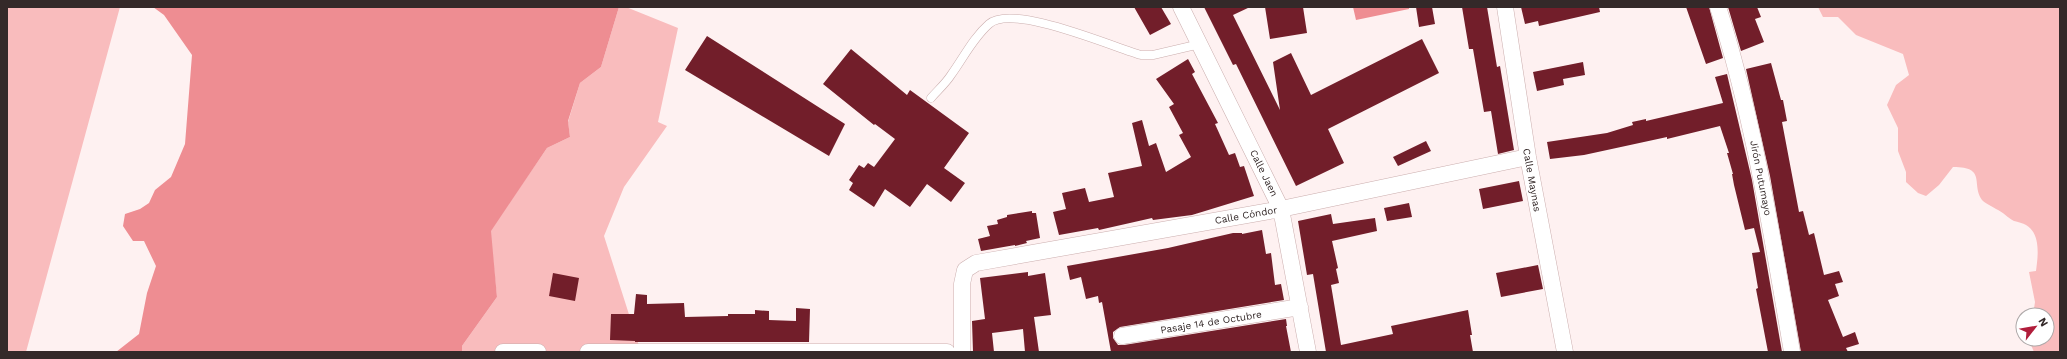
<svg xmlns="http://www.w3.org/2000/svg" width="2067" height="359" viewBox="0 0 2067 359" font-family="'Work Sans',sans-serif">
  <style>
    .green { fill: #f9bcbd }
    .water { fill: #ee8d92 }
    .building { fill: #721e2a }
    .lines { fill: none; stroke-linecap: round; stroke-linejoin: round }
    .service-casing { stroke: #cbaeae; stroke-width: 9 }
    .minor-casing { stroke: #cbaeae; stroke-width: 17 }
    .service { stroke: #fff; stroke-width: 8 }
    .minor { stroke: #fff; stroke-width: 16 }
    .labels { text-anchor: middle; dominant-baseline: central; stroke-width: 4; stroke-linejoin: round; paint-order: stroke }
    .street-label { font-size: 10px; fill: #342929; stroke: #fff }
  </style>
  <rect width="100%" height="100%" fill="#fef1f1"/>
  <path class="green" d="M7 7H120L26 352H7Z
    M619 7H626L678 28 658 122 667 126 624 187 604 236 641 352H462V346L497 297 490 231 547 148 570 137 568 122 580 83 601 67Z
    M1818 7H2060V352H2034L2029 340 2047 339V315H2033L2035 302 2029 272 2036 271C2038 256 2041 234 2026 225 2023 223 2018 222 2014 221 2008 218 2003 212 1996 209 1992 206 1986 204 1983 201 1970 185 1988 167 1953 167L1939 185 1926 196 1918 193 1906 182V172L1898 151V128L1887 105 1896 85 1909 75 1903 54 1856 35 1838 17H1823Z"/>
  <path class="water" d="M153 7H619L601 67 580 83 568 121 570 137 547 148 491 231 497 297 462 346V352H116L139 334 147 293 156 266 144 241H133L123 226 125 214 140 209 149 203 155 190 171 177 185 144 192 55 164 15Z
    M1353 7H1409V9L1356 20Z"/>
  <path class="building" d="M1134 7H1161L1171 24 1150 35Z
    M1204 7H1250L1233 15 1280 110 1273 62 1291 53 1311 95 1422 39 1439 73 1328 129 1344 163 1296 186 1236 64 1233 65Z
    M1265 7H1303L1307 33 1270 39Z
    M1416 7H1432L1435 24 1419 27Z
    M1462 7H1487L1497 67 1500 66 1514 150 1498 154 1491 111 1484 112 1473 49H1469Z
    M1521 7H1599L1600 12 1539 26 1538 21 1525 24Z
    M1686 7H1709L1723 58 1706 64Z
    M1728 7H1757L1761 17 1755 19 1764 42 1741 51Z
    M707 36 845 124 829 156 685 70Z
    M851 49 907 95 910 90 969 133 944 168 965 183 951 202 927 184 910 207 885 189 874 207 849 190 853 183 849 180 859 165 864 168 868 163 874 167 895 139 875 124 874 125 823 84Z
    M1188 59 1195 72 1192 74 1218 123 1215 124 1229 155 1235 153 1240 167 1244 166 1254 196 1192 215 1153 220 1152 218 1099 230 1098 228 1059 235 1053 212 1066 209 1062 193 1085 188 1089 202 1114 197 1108 173 1142 166 1132 123 1142 120 1149 146 1156 143 1166 172 1191 157 1179 135 1183 133 1169 107 1174 104 1156 79Z
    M1583 62 1585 75 1563 79 1564 85 1537 91 1533 72Z
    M1771 63 1781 100H1783L1787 121 1782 122 1799 212 1803 211 1809 235 1814 233 1824 275 1839 271 1843 282 1835 284 1839 296 1828 300 1843 337 1855 332 1859 344 1846 348 1848 352H1801L1770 176 1746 69Z
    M1727 74 1752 180 1782 352H1768L1756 289 1758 288 1752 253 1760 252 1754 228 1745 230 1734 185 1732 174H1733L1727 153H1729L1720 126 1667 139V137L1584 155 1550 159 1547 142 1607 133 1633 125 1632 122 1646 119V121L1723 103 1715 77Z
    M1426 141 1431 151 1398 166 1393 157Z
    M1519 181 1523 201 1483 209 1479 189Z
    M1409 203 1412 217 1387 221 1384 208Z
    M1032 211V213H1036L1040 238 1026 241 1027 243 1015 246V245L981 251 978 239 990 236 987 226 998 224 997 220 1007 217V215Z
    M1331 214 1333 224 1375 218 1377 231 1332 241 1338 268 1336 269 1339 283 1331 285 1341 345 1393 334 1391 326 1468 310 1472 335H1470L1473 352H1326L1313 274 1307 275 1298 221Z
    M1262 230 1266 254 1271 253 1275 285 1281 284 1284 300 1120 327 1113 332V338L1118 345H1124L1286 319 1287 326H1286L1291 352H1111L1102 302 1099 303 1098 296 1086 299 1081 277 1070 280 1067 266 1168 248 1233 233H1242V234Z
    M1538 265 1543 289 1501 297 1496 273Z
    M1028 272V276L1045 273 1051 315 1034 317 1039 352H1025L1023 329 992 333 994 352H973L972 321 985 319 980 278Z
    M553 273 579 278 575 301 549 296Z
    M636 294 647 295V304L684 303 685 317 728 316V314H755V310L769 311V320L796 321V308L810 309 809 342H635V341L610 340 611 314H634Z"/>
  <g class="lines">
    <defs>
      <path id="service" d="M931 98C938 90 946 83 951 75 964 57 973 38 989 24 1012 3 1113 47 1141 55H1153L1200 44"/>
      <path id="minor" d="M1181 7 1281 209 1308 352
        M1505 7 1528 157 1565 352
        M1718 7C1754 119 1772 236 1792 352
        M1122 336 1300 307
        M503 352H538
        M588 352H947
        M962 352V284L965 270 976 263 1281 209 1528 157"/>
    </defs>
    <use href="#service" class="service-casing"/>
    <use href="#minor" class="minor-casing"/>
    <use href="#service" class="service"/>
    <use href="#minor" class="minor"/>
  </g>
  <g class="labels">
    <g class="street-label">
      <text transform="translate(1264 173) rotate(64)">Calle Jaen</text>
      <text transform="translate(1761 178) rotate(79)">Jirón Putumayo</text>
      <text transform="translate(1532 180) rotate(80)">Calle Maynas</text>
      <text transform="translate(1246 215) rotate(-10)">Calle Cóndor</text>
      <text transform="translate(1211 322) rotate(-9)">Pasaje 14 de Octubre</text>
    </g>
  </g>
  <rect width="2067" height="359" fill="none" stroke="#342929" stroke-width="16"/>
  <g transform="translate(2035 327) rotate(59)"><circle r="19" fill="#ffffff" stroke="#aea9a9"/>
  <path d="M0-3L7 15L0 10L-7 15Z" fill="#b11d3b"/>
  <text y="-6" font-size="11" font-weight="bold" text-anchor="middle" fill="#342929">N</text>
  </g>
</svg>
